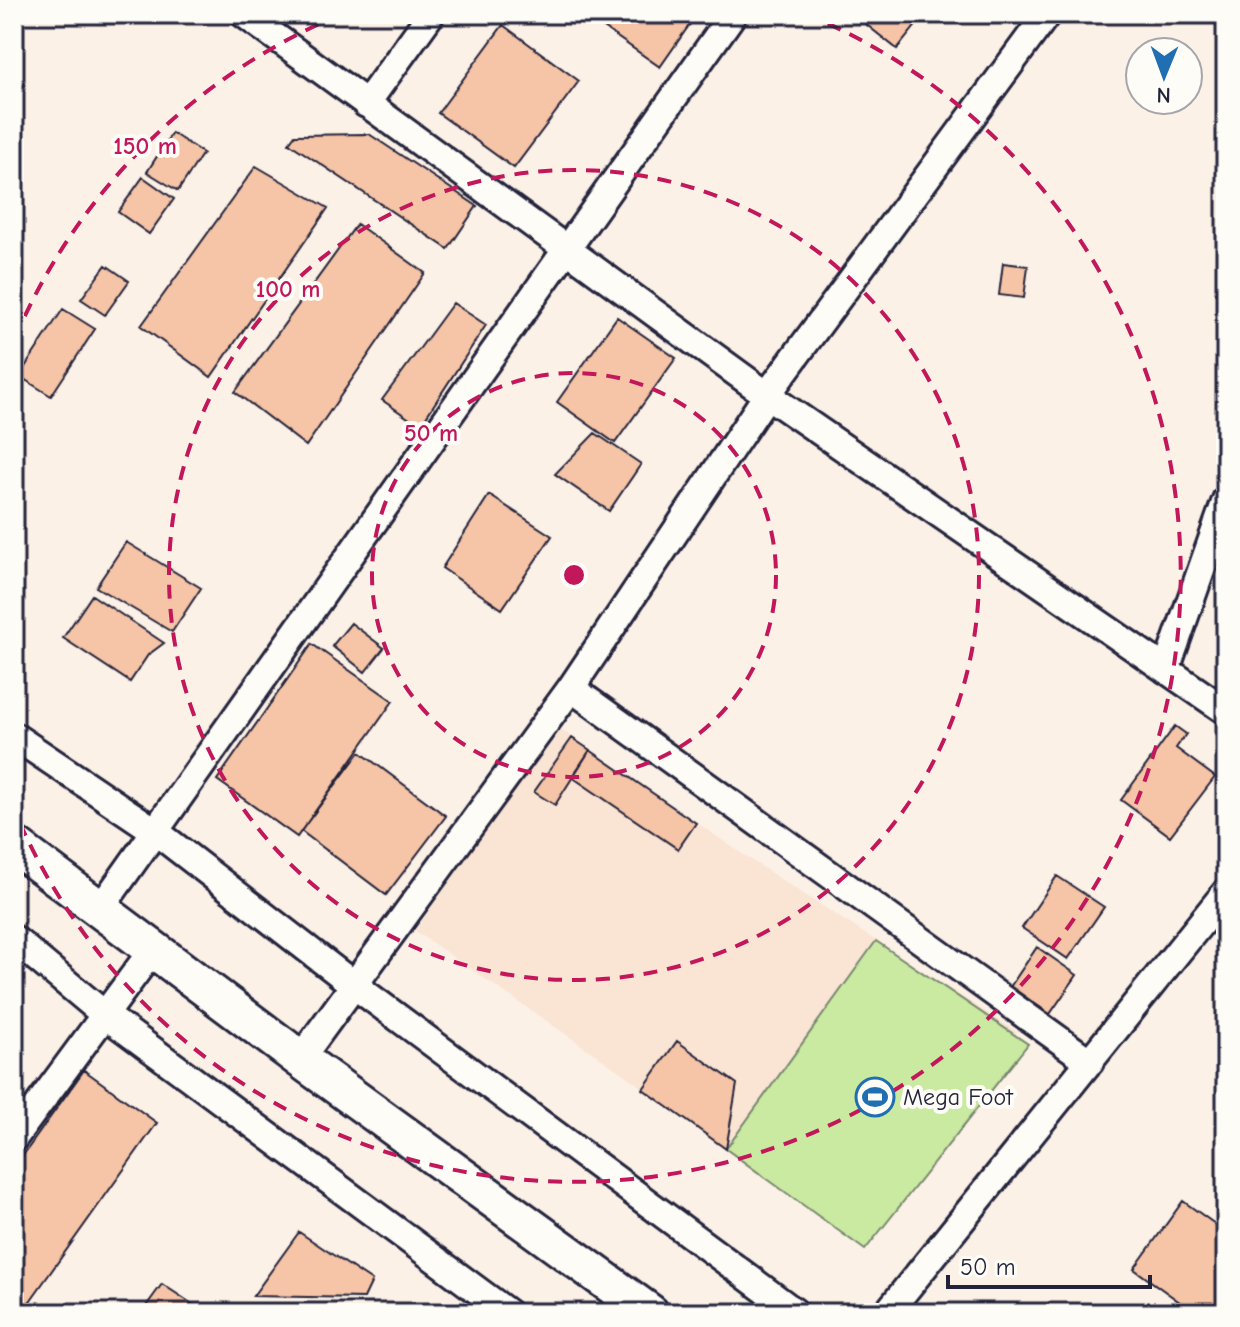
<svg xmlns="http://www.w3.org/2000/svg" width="1240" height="1327" viewBox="0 0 1240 1327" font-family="'Comic Neue',sans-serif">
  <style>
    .built { fill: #fae4d4 }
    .green { fill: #cae9a1; stroke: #76866e; stroke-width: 2 }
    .building { fill: #f6c4a6; stroke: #22223b; stroke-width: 2 }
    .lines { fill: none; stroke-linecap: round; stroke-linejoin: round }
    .street-casing { stroke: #22223b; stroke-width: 32 }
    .secondary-casing { stroke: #22223b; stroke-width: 42 }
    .street { stroke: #fdfcf7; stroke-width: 26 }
    .secondary { stroke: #fdfcf7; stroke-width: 36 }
    .ring { fill: none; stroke: #c2185b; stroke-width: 4; stroke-dasharray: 14 10 }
    .labels { text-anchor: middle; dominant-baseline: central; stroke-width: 8; stroke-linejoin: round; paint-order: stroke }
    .poi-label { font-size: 24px; fill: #22223b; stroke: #fdfcf7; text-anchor: start }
    .centre { fill: #c2185b; stroke: #fdfcf7; stroke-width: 4 }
    .ring-label { font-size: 24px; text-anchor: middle; font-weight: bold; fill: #c2185b; stroke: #fdfcf7; stroke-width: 8; stroke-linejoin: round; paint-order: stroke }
  </style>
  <rect width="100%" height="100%" fill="#fcf1e7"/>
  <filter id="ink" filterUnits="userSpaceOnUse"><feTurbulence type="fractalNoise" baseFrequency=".0125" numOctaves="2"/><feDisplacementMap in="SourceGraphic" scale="16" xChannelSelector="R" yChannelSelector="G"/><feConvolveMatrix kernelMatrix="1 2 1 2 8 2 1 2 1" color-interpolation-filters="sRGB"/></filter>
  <g filter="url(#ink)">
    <path class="built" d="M557 727 760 866 1017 1032 865 1250 618 1070 415 931Z"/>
    <path class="green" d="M876 941 1028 1044 865 1250 726 1149Z"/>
    <path class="building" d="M584 14H697L660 67Z
      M853 14H925L897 49Z
      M503 25 579 81 514 168 438 113Z
      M172 133 203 153 178 191 147 172Z
      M369 134 477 206 448 249 289 143 295 135Z
      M256 166 328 208 211 377 141 326Z
      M143 177 174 199 149 234 118 212Z
      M357 224 425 273 306 446 235 392Z
      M1003 263 1028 266 1024 298 999 295Z
      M106 265 129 281 105 315 81 299Z
      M453 303 486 325 420 426 382 400Z
      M63 309 95 329 51 396 19 376Z
      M617 317 676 358 615 443 557 402Z
      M595 433 641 464 609 511 555 474Z
      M489 495 552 536 502 609 442 568Z
      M126 542 201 588 172 632 96 587Z
      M92 595 164 643 148 655 130 682 63 638Z
      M351 623 384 648 365 672 332 646Z
      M312 644 393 701 297 837 217 780Z
      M1175 726 1186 734 1176 748 1215 777 1170 836 1121 800Z
      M572 738 590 750 555 805 534 792Z
      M590 750 696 823 678 849 572 777Z
      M360 752 446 816 386 895 301 831Z
      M1057 876 1104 907 1068 959 1022 928Z
      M1037 947 1077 975 1050 1014 1010 987Z
      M677 1041 737 1084 726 1149 643 1089Z
      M84 1070 157 1123 23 1311 14 1305V1168Z
      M1183 1201 1226 1232V1306L1221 1313H1195L1134 1269Z
      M299 1232 372 1281 364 1298 253 1296Z
      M162 1284 206 1313H141Z"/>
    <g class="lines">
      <defs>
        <path id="street" d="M244 14 767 395 1226 711
          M366 104 431 14
          M1166 670 1226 500
          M571 688 1090 1062
          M14 736 155 831 354 985 796 1313
          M100 909 733 14
          M14 939 105 1015 508 1313
          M300 1059 571 688 767 395 1047 14
          M14 1138 154 948
          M887 1313 1226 892"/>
        <path id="secondary" d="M14 845 300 1059 650 1313"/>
      </defs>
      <use href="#street" class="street-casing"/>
      <use href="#secondary" class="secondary-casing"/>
      <use href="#street" class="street"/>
      <use href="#secondary" class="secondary"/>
    </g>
  </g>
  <g class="ring">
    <circle cx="574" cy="575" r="202"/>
    <circle cx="574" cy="575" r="405"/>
    <path d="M15 338A607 607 0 0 1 342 14M806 14A607 607 0 1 1 15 812"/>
  </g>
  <defs>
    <symbol id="stadium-ring" viewBox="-11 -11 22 22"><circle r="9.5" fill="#fdfcf7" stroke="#1f6fb2" stroke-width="1.5"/><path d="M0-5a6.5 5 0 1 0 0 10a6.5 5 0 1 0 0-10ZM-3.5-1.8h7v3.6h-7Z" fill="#1f6fb2"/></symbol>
  </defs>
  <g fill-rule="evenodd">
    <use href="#stadium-ring" x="853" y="1075" width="44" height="44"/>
  </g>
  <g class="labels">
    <g class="poi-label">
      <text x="903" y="1097">Mega Foot</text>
    </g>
  </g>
  <circle cx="574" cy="575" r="12" class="centre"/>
  <g class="ring-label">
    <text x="145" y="154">150 m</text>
    <text x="288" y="297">100 m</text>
    <text x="431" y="441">50 m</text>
  </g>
  <rect width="1240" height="1327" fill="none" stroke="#fdfcf7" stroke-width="48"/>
  <rect x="24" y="24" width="1192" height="1279" fill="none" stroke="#22223b" stroke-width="3" filter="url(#ink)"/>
  <g transform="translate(1164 76) rotate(181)"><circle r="38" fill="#fdfcf7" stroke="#a5a5ac" stroke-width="2"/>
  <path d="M0-6L14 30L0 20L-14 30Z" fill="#1f6fb2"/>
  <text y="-12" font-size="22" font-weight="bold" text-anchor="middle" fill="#22223b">N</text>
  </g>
  <path d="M948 1275v12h202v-12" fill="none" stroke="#22223b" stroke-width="4"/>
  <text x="960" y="1275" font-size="24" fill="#22223b" stroke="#fdfcf7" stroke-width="6" paint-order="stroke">50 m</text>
</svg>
